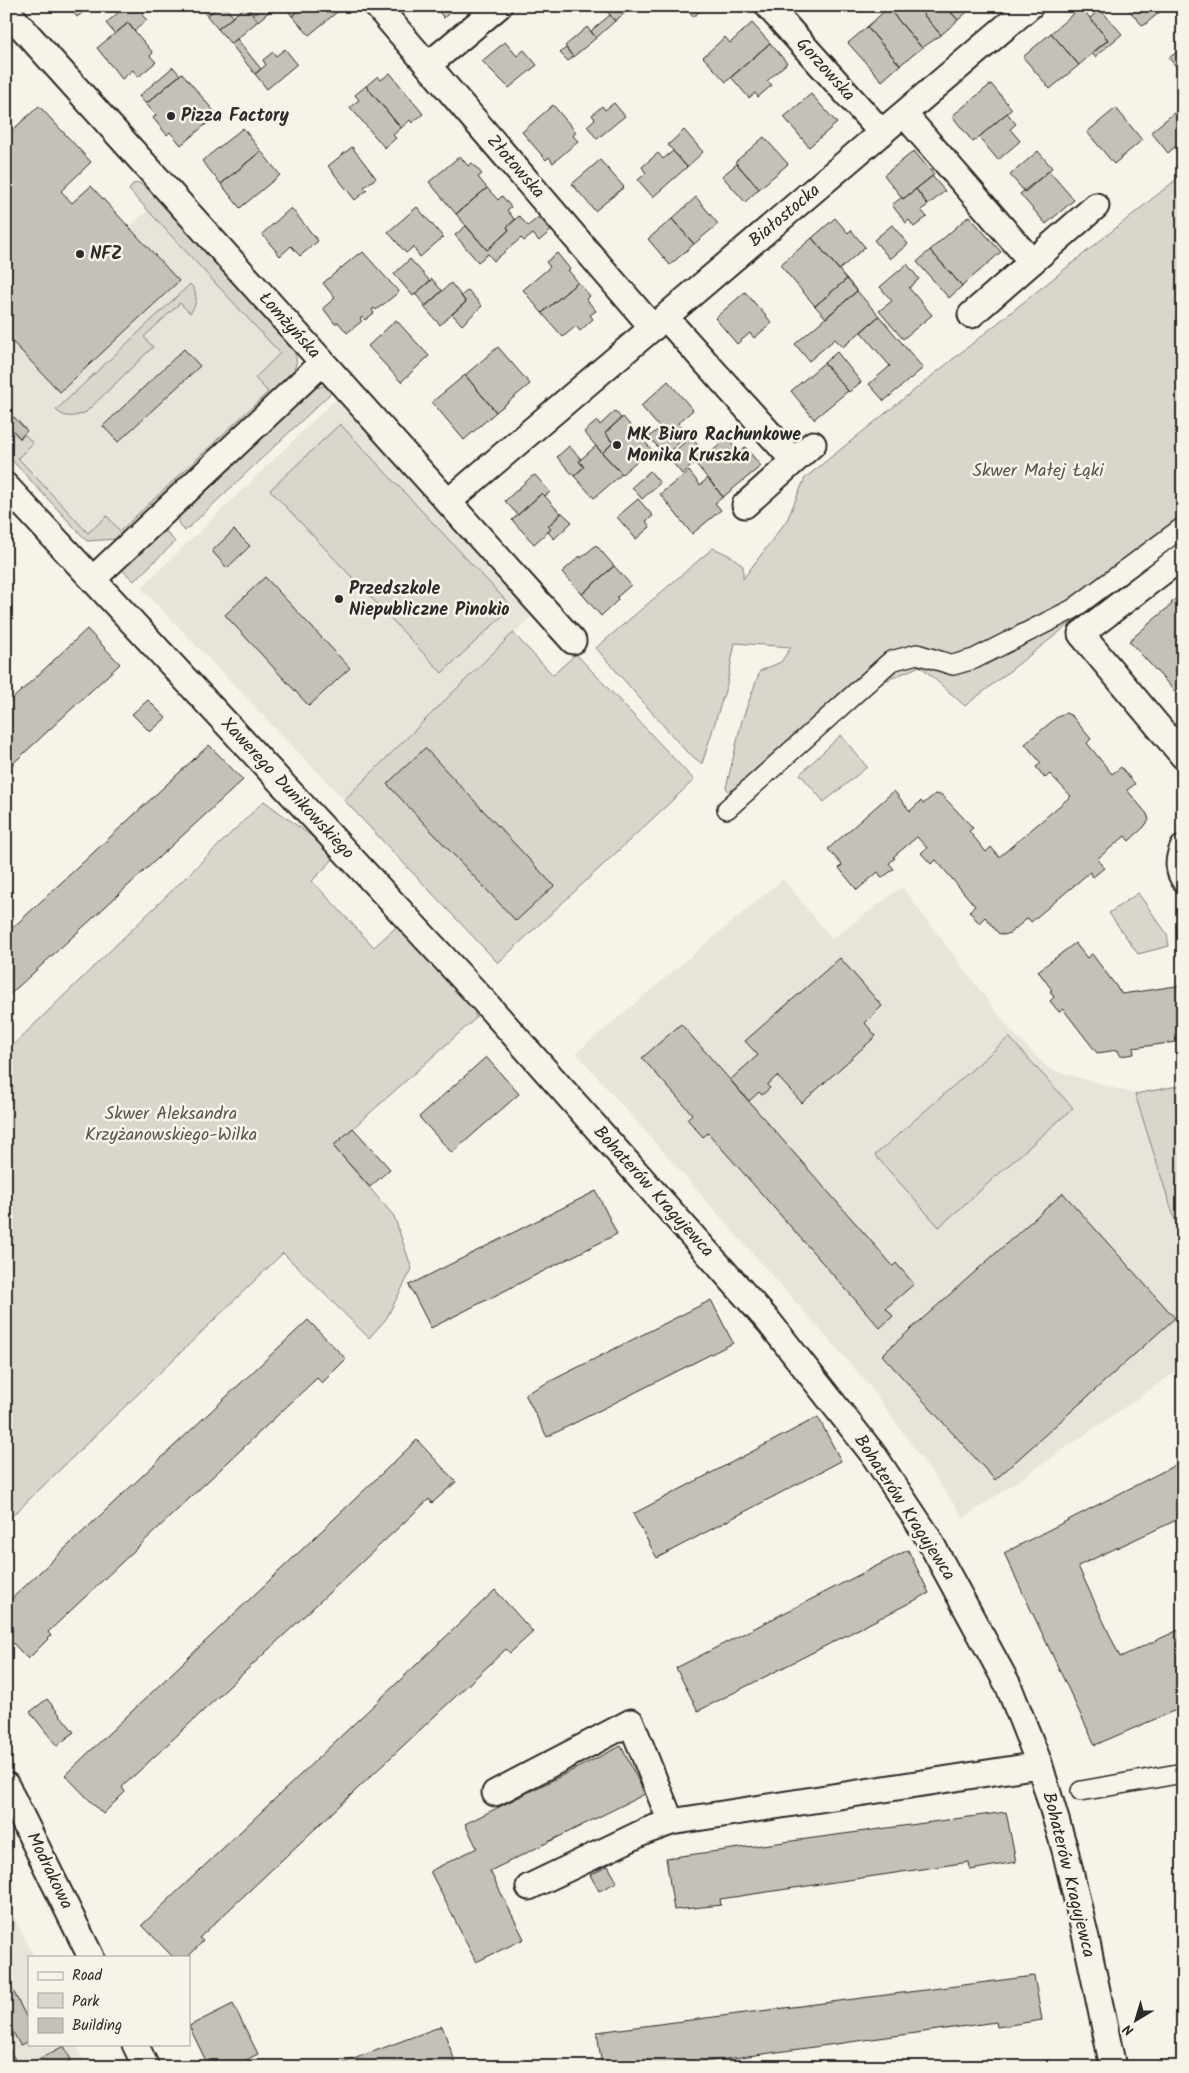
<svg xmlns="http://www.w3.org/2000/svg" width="1189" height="2073" viewBox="0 0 1189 2073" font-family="Kalam,sans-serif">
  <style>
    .built { fill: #e8e4da }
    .green { fill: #dad6cc; stroke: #82807c }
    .building { fill: #c4c1b9; stroke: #2b2b2b }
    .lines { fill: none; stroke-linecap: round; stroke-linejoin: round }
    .pedestrian-casing { stroke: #2b2b2b; stroke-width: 22 }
    .minor-casing { stroke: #2b2b2b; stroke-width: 29 }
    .pedestrian { stroke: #f7f3e8; stroke-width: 19 }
    .minor { stroke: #f7f3e8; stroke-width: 25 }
    .poi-dot { fill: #2b2b2b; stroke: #f7f3e8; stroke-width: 2 }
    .labels { text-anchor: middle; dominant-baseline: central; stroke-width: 5; stroke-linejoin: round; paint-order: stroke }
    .street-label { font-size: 18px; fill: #2b2b2b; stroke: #f7f3e8 }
    .poi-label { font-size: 18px; font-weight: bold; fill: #2b2b2b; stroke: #f7f3e8; text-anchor: start }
    .park-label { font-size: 18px; fill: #575653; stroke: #f7f3e8 }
  </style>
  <rect width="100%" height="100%" fill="#f7f3e8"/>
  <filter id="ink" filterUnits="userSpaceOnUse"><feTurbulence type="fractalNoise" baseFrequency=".02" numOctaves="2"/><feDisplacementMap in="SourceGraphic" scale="10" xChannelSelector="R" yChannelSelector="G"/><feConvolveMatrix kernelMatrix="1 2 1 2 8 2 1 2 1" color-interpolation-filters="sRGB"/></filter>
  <g filter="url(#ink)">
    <path class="built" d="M39 106 91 162 61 191 72 203 91 186 129 227 151 207 285 349 278 386 117 539 87 541 6 454V136Z
      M334 401 346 407 537 611 344 800 141 588Z
      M783 879 832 939 902 887 1010 1030 1049 1069 1135 1094 1183 1246V1367L964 1518 868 1384 576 1053Z
      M6 1901 34 1957H29V2044H76L87 2067H6Z"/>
    <path class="green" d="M1183 174V540L1090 608 965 706 920 666 825 707 742 806 726 788 742 720 760 671 781 662 791 647 735 643 727 684 702 764 683 748 596 648 713 548 731 556 743 566V579L787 520 805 478Z
      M139 183 148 188 292 347C299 359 297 367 289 377L117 539 87 541 6 454V424L20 439 25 435 33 443 18 458 88 533 107 516 120 531 268 392 255 378 280 353 129 190 133 184Z
      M190 284C198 292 198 304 190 313L180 303 144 337 153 347 86 412C75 417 66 419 56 410Z
      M324 386 334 390 185 531 178 523 181 511 310 389Z
      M340 424 512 607 442 673 270 490Z
      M161 531 167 532 175 542 134 581 121 569Z
      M513 633 553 675 576 654 694 780 498 963 344 800Z
      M841 735 867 767 824 802 800 774Z
      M264 801 337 855 312 881 374 947 401 923 472 1000 476 1018 333 1146 394 1216 412 1269 386 1319 369 1338 283 1253 6 1522V1052Z
      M1138 893 1167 934 1169 946 1138 954 1109 913Z
      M1009 1037 1073 1108 939 1227 875 1155Z
      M1183 1085V1246L1135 1094Z"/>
    <path class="building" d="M69 6H91L77 17Z
      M126 6H153L142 15 147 20 134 31 128 23 115 34 106 23Z
      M199 6H216L217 8 207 16Z
      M219 6H225L233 17 218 29 207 16Z
      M246 6H276L258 21Z
      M246 6 258 21 231 44 218 29Z
      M285 6H304L292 16Z
      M304 6H340L342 8 309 35 292 16Z
      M434 6H456L444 18Z
      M610 6H633L615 21 606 10Z
      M684 6H706L693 17Z
      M891 6H916L941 35 922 48 888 8Z
      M916 6H945L958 20 941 35Z
      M945 6H974L958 20Z
      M1131 6H1167L1143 26 1128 9Z
      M1081 7 1108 40 1079 65 1051 33Z
      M888 8 922 48 900 65 867 27Z
      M1100 9 1122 34 1095 57 1092 53 1108 40 1090 18Z
      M610 15 615 21 596 38 591 31Z
      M128 23 153 53 150 56 156 62 138 77 133 70 122 79 97 48Z
      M752 23 770 43 726 82 703 57 725 37 730 43Z
      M587 27 596 38 573 57 565 46Z
      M867 27 900 65 882 81 848 43Z
      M1051 33 1079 65 1050 89 1023 57Z
      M237 39 261 69 255 74 231 44Z
      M505 42 517 56 524 50 537 65 509 88 482 61Z
      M770 43 787 63 767 81 772 85 758 97 755 93 749 98 731 77Z
      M1183 47V75L1169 58Z
      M566 48 573 57 568 61 560 53Z
      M285 49 297 64 267 89 255 74 266 65 263 60 273 52 276 56Z
      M173 67 180 75 146 104 139 96Z
      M182 73 217 115 181 145 170 132 167 135 153 118 156 115 146 104Z
      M390 73 423 114 412 123 410 120 401 128 366 86 378 76 381 80Z
      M991 84 1012 109 973 142 952 116Z
      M366 86 401 128 393 135 396 138 385 148 350 107 359 100 355 95Z
      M811 94 837 123 809 147 784 117Z
      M614 103 625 116 597 139 587 126 595 119 592 115 602 106 605 110Z
      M553 105 576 132 573 136 578 141 553 163 549 157 546 160 522 132Z
      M39 106 91 162 61 191 72 203 91 186 179 281 60 392 6 335V136Z
      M1116 108 1142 140 1114 164 1087 132Z
      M1180 108 1183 111V140L1168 153 1151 132Z
      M1007 113 1016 124 1010 129 1020 141 998 160 979 137Z
      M243 128 261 151 221 184 202 161Z
      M684 130 703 152 687 167 668 145Z
      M764 137 788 164 759 189 735 162Z
      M352 147 376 178 364 187 367 190 355 200 328 166Z
      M261 151 280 175 240 208 221 184Z
      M673 151 687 167 653 197 638 180 646 173 642 167 658 153 663 159Z
      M914 151 934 175 903 199 884 175Z
      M1038 151 1052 168 1025 192 1010 175Z
      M460 156 468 166 472 163 482 174 478 177 487 188 456 214 429 182Z
      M600 160 624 187 595 211 572 184Z
      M737 164 759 189 745 202 722 176Z
      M1049 171 1074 200 1046 224 1020 194Z
      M932 176 945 191 928 205 916 189Z
      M487 188 498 200 502 196 511 207 507 210 515 220 507 227 509 230 487 250 456 214Z
      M916 189 928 205 921 210 927 217 914 227 909 220 906 223 892 205 902 197 903 199Z
      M696 197 718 224 694 244 672 219Z
      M417 207 443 237 420 257 413 247 406 253 388 232Z
      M291 208 318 241 300 256 291 246 280 256 262 234Z
      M542 214 554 228 539 241 533 234 524 241 521 238 494 261 488 254 478 262 455 235 466 226 487 250 509 230 507 227 519 216 528 226Z
      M969 216 1001 252 962 286 930 250Z
      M835 218 848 233 851 230 865 247 839 270 812 238Z
      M672 219 694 244 670 265 648 239Z
      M892 225 908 244 890 259 874 240Z
      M812 238 847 279 815 306 780 265Z
      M930 250 962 286 949 298 917 262Z
      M363 252 399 292 376 310 374 308 372 310 374 313 365 320 362 317 360 319 362 321 347 333 338 322 335 324 323 308 335 298 323 283 358 254 359 255Z
      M557 253 570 269 568 270 578 282 542 313 523 290 550 267 546 262Z
      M410 259 430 281 413 296 394 274Z
      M907 264 919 279 909 288 932 315 903 339 879 311 892 301 880 287Z
      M432 279 442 291 426 306 415 294Z
      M847 279 857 291 826 318 815 306Z
      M578 282 590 296 586 299 596 311 590 315 593 319 580 331 576 326 563 337 542 313Z
      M451 283 466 302 440 325 424 307Z
      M468 290 482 306 462 325 452 314 466 302 461 296Z
      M857 291 879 316 843 347 835 339 809 361 795 344Z
      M745 292 772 323 754 338 750 333 737 344 715 318Z
      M879 316 923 368 884 401 869 384 890 366 861 332Z
      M396 320 429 356 401 382 368 346Z
      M498 347 530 384 496 412 465 375Z
      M184 349 200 366 118 442 103 426Z
      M837 352 861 382 849 392 824 363Z
      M824 363 848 391 814 419 791 391Z
      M465 375 496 412 464 440 432 402Z
      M668 381 693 410 678 423 689 434 665 455 649 437 660 428 641 406Z
      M615 411 621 418 605 433 613 443 602 453 584 432 597 421 600 425Z
      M14 417 27 431 20 438 7 424Z
      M623 417 651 449 622 474 602 453 613 443 605 433Z
      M691 437 705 454 682 474 668 457Z
      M727 439 739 452 745 447 761 466 723 497 696 464Z
      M569 446 581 459 579 461 584 467 574 476 557 457Z
      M596 446 622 474 594 498 574 476 584 467 579 461Z
      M650 471 660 483 642 499 632 487Z
      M689 471 700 485 708 478 723 497 715 503 721 510 692 534 660 494Z
      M535 475 550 492 545 496 542 493 518 515 505 501 531 477Z
      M542 493 561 514 548 526 551 529 534 544 512 520Z
      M638 499 653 516 646 521 650 527 636 539 617 517Z
      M561 512 572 522 554 539 548 532 551 529 548 526 561 514Z
      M234 530 250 546 227 568 212 551Z
      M596 545 614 566 582 594 562 572 580 556 581 558Z
      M614 566 631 585 617 597 618 600 601 616 582 594Z
      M265 577 350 668 309 706 225 615Z
      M1183 592V700L1129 641 1172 604 1171 603Z
      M87 629 120 664 6 770V705Z
      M148 700 166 718 150 732 132 714Z
      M1066 713 1072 716 1091 739 1087 743 1112 774 1121 767 1135 784 1127 790 1147 814 1149 820 1144 827 1129 841 1125 836 1097 859 1104 868 1093 877 1090 872 1031 922 1028 918 1010 933 1004 935 998 933 985 917 979 923 969 911 975 906 936 860 931 864 921 853 927 848 917 837 893 857 895 858 889 863 894 869 882 878 878 872 857 890 839 868 842 865 828 849 894 791 910 811 921 801 923 804 935 794 942 795 973 828 969 831 986 852 991 847 999 857 1071 796 1050 774 1045 778 1036 767 1041 763 1025 744 1056 718Z
      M209 745 243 780 6 998V934Z
      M425 748 554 886 516 921 387 784Z
      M1075 943 1087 958 1092 954 1122 994 1183 985V1041L1133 1048 1134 1054 1120 1056 1118 1050 1097 1053 1063 1009 1059 1012 1050 1001 1054 997 1050 991 1052 990 1038 971Z
      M840 958 882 1006 865 1023 876 1036 802 1103 777 1076 767 1085 770 1088 762 1095 759 1092 749 1101 730 1080 758 1055 745 1041Z
      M681 1024 893 1266 896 1263 914 1284 886 1308 893 1316 880 1328 708 1133 703 1137 687 1119 692 1114 642 1058Z
      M486 1057 519 1094 452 1153 419 1117Z
      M353 1128 390 1169 370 1187 333 1146Z
      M596 1191 617 1234 431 1328 409 1285Z
      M1063 1193 1175 1318 995 1480 882 1355Z
      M711 1300 733 1343 547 1437 525 1394Z
      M308 1320 346 1359 322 1383 317 1378 48 1632 51 1636 28 1659 6 1636V1604Z
      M818 1417 841 1461 657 1558 633 1514Z
      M417 1440 456 1482 432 1503 429 1499 122 1787 125 1792 103 1814 65 1775Z
      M1183 1461V1517L1078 1566 1120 1657 1183 1628V1707L1095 1745 1004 1553Z
      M908 1550 929 1593 698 1711 676 1668Z
      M495 1590 533 1632 510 1653 506 1649 199 1938 203 1941 188 1957H173L142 1925Z
      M47 1699 74 1732 57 1746 30 1712Z
      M621 1746 645 1794 490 1871 524 1939 476 1962 430 1871 477 1848 465 1824Z
      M1006 1812 1016 1862 970 1870 969 1862 720 1899 721 1905 674 1910 666 1858Z
      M608 1866 617 1882 599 1891 590 1875Z
      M1034 1976 1042 2020 997 2027 996 2022 668 2067H602L597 2032Z
      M11 1987 29 2022V2041L20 2045 6 2019V1989Z
      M233 2004 258 2054 232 2067H209L189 2026Z
      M442 2026 457 2067H332Z
      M6 2043 19 2067H6Z
      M64 2046 71 2060 59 2067H31L29 2064Z"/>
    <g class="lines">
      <defs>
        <path id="pedestrian" d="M727 809 891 661 917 654 953 665 974 659 1073 609 1183 527
          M1081 1791 1183 1773"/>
        <path id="minor" d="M377 6 653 328
          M768 6 882 133
          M6 10 573 641
          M428 65 499 6
          M904 114 1032 262
          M971 315 1096 206
          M666 318 794 461
          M6 486 482 999 769 1322 873 1454 926 1534 1008 1685 1039 1763 1065 1850 1086 1938 1113 2067
          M448 502 1030 6
          M745 505 813 444
          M1183 556 1081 634 1183 756
          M93 579 322 363
          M1183 848C1178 859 1177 868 1183 878
          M6 1785 91 1957
          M495 1793 631 1722 671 1822
          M529 1887 646 1831 671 1822 1026 1767 1039 1763
          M135 2044 146 2067"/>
      </defs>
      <use href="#pedestrian" class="pedestrian-casing"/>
      <use href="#minor" class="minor-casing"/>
      <use href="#pedestrian" class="pedestrian"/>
      <use href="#minor" class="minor"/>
    </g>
  </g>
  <g class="poi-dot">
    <circle cx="171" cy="116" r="5"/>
    <circle cx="80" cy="254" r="5"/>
    <circle cx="617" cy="445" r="5"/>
    <circle cx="339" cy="599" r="5"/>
  </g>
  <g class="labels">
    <g class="street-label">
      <text transform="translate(825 70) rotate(48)">Gorzowska</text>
      <text transform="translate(515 167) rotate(49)">Złotowska</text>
      <text transform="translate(785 216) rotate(-40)">Białostocka</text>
      <text transform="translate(289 326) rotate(48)">Łomżyńska</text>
      <text transform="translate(287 789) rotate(47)">Xawerego Dunikowskiego</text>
      <text transform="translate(653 1192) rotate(48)">Bohaterów Kragujewca</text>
      <text transform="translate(904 1508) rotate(57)">Bohaterów Kragujewca</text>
      <text transform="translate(49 1871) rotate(64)">Modrakowa</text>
      <text transform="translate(1068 1875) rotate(76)">Bohaterów Kragujewca</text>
    </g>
    <g class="poi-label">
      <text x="181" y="116">Pizza Factory</text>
      <text x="90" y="254">NFZ</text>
      <text x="627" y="435">MK Biuro Rachunkowe<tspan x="627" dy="21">Monika Kruszka</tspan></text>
      <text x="349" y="589">Przedszkole<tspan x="349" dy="21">Niepubliczne Pinokio</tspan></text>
    </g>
    <g class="park-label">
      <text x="1038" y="471">Skwer Małej Łąki</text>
      <text x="171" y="1114">Skwer Aleksandra<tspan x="171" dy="21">Krzyżanowskiego-Wilka</tspan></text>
    </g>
  </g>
  <rect width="1189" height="2073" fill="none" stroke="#f7f3e8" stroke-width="25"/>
  <rect x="12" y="12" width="1164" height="2048" fill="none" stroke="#2b2b2b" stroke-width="2" filter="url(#ink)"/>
  <rect x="28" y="1956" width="162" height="90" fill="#f7f3e8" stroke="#a5a39c"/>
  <rect x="38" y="1972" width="25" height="8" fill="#f7f3e8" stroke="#a5a39c"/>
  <text x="72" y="1980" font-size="15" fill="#2b2b2b">Road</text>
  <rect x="38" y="1993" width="25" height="15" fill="#dad6cc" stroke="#a5a39c"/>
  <text x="72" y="2006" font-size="15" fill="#2b2b2b">Park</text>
  <rect x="38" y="2018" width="25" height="15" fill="#c4c1b9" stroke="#a5a39c"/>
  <text x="72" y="2030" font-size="15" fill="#2b2b2b">Building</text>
  <g transform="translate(1136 2020) rotate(218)" stroke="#f7f3e8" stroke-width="4" paint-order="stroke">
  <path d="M0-4L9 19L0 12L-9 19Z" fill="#2b2b2b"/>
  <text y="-8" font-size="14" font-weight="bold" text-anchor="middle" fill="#2b2b2b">N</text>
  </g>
</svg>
